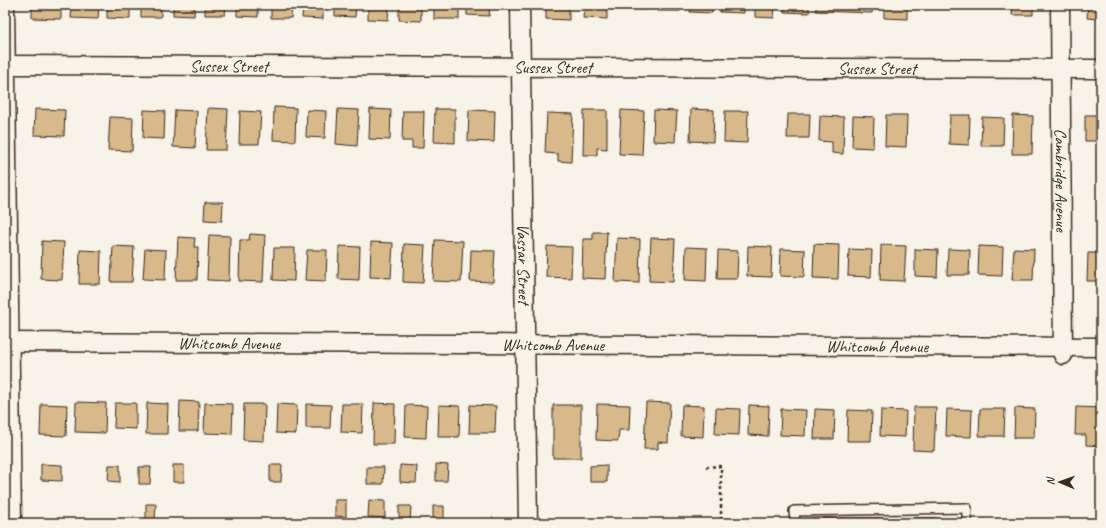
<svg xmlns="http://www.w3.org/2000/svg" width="1106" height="528" viewBox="0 0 1106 528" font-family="Caveat,sans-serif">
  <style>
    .building { fill: #d7b98b; stroke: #3b2a1e }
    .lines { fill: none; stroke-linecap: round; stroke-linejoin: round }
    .service-casing { stroke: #3b2a1e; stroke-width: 12 }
    .minor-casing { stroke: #3b2a1e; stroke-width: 21 }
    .path { stroke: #3b2a1e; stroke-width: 2.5; stroke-dasharray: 3 3; stroke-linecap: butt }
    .service { stroke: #f7f3e8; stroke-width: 9 }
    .minor { stroke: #f7f3e8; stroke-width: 18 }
    .labels { text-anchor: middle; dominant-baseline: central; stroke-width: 3.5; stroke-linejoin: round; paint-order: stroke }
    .street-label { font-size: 17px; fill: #3b2a1e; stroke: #f7f3e8 }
  </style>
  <rect width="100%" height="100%" fill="#f7f3e8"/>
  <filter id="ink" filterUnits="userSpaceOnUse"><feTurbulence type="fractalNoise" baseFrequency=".025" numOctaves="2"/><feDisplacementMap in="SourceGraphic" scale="8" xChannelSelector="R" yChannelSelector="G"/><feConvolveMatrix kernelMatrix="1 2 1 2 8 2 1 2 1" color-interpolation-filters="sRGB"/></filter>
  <g filter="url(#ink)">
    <path class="building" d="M32 5H61V19L32 18Z
      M72 5H99L98 19 71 18Z
      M107 5H130V19L107 18Z
      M141 5H161V17H141Z
      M173 5H195L194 16 173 15Z
      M205 5H226L225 15H205Z
      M237 5H258V17L237 16Z
      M271 5H292L291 18H271Z
      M303 5H323V19L302 18Z
      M335 5H356L355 17 335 16Z
      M368 5H389L388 20 368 19Z
      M399 5H421V21L399 20Z
      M434 5H459V19H434Z
      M467 5H490L489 16 467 15Z
      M546 5H569V20L546 19Z
      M584 5H607V19L583 18Z
      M621 5H644V10L620 9Z
      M657 5H680V11H657Z
      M690 5H712V13L690 12Z
      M721 5H744V13L720 12Z
      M755 5H775L774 18 755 17Z
      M785 5H809V13L784 12Z
      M816 5H873L872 13 816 11Z
      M884 5H907V19L884 18Z
      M1013 5H1033V15H1012Z
      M1088 5H1101V19L1087 18Z
      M274 107 296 108 295 141 273 140Z
      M208 108 228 109 226 150H206Z
      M35 109 65 110 64 136 34 135Z
      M338 109 359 110 357 146 336 144Z
      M370 109 391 110 390 140 369 139Z
      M435 109H455V143L434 142Z
      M691 109 714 110 713 142 690 141Z
      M144 110 165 111 164 139 143 138Z
      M175 110 197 111 195 148 173 147Z
      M307 110 326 111 325 138 306 137Z
      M469 110 495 111 494 142 468 141Z
      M584 110H607V149L597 148V155H583Z
      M621 110 644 111 642 155 619 154Z
      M654 110 677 111 675 142 653 141Z
      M240 111 261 112 259 144H239Z
      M403 111H424L423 148H412V141H402Z
      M725 111H748L747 143 724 142Z
      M547 113 573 114 571 162 558 161V154L545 153Z
      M788 114H810L809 138H787Z
      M886 115H907L906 147 885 146Z
      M950 115H970L969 145 949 144Z
      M1013 115 1033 116 1032 154H1012Z
      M1085 115H1101V141H1085Z
      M820 116 844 117 843 154 832 153V142L819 141Z
      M853 116 874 117 873 148 852 147Z
      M110 117 133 118 132 151 108 150Z
      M982 117 1004 118 1003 146H981Z
      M205 202H223L222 221 204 220Z
      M593 232H607L605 279 582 278 583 239H593Z
      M250 234 265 235 263 282 239 281 240 240H249Z
      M209 235 230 236 229 281 207 280Z
      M178 237 195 238 194 247H198L197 280H176Z
      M617 238 640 239 639 283 615 282Z
      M651 238 675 239 673 282 649 281Z
      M435 240 463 241 461 282 433 281Z
      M42 241 64 242 62 280 41 279Z
      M371 242 393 243 391 278 370 277Z
      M404 244 425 245 423 283 403 282Z
      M814 244 839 245 838 279 813 278Z
      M881 245 906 246 904 281 880 280Z
      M113 246 134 247 132 282H111Z
      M339 246 360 247 359 280 338 279Z
      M547 246 572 247 571 278 546 277Z
      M748 246 772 247 771 277 747 276Z
      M979 246 1003 247 1002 276 978 275Z
      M686 247 707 248 706 281 685 280Z
      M274 248H295L294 281 273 280Z
      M1014 248 1034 249 1033 280H1012Z
      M145 249 166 250 165 280 143 279Z
      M781 249 805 250 804 277 780 276Z
      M849 249 872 250 871 277 848 276Z
      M915 249 938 250 937 277 915 276Z
      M948 249 970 250 969 275H947Z
      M80 250 101 251 100 284H79Z
      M307 250H327L326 281 305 280Z
      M471 250 495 251 493 282 470 281Z
      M718 250 738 251 737 279H717Z
      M1088 253H1101V281H1087Z
      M180 401 199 402 198 431H179Z
      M76 402 106 403 105 433 75 432Z
      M646 402 670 403 668 443 658 442V449H644Z
      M115 403H136V429L114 428Z
      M147 403 168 404 167 434H146Z
      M205 403 233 404 232 434 204 433Z
      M374 403 395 404 394 444H373Z
      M41 404 67 405 66 436 40 435Z
      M244 404H265L264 441 243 440Z
      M277 404 297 405 296 434 276 433Z
      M306 404 331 405 330 428H306Z
      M342 404H363L362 433 341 432Z
      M597 404 630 405 629 430H619L618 441 596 440Z
      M406 405 427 406 426 438 405 437Z
      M439 405 460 406 459 437H438Z
      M470 405 496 406 495 433H469Z
      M553 405H581V458H553Z
      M682 405 704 406 703 437 681 436Z
      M749 405 769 406 768 436 748 435Z
      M914 407H936L934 451 913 450Z
      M1076 407 1101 408V446L1086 445V435H1075Z
      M716 408 740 409 739 435 715 434Z
      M1015 408 1035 409 1034 438H1014Z
      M781 409 806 410 805 436 780 435Z
      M815 409 835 410 834 439H814Z
      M947 409 972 410 971 437 946 436Z
      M980 409H1005L1004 436H979Z
      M848 410 872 411 871 441H847Z
      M881 410 906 411 905 437 880 436Z
      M41 464 62 465V481L41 480Z
      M436 464 448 465 447 481H436Z
      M109 465H120V482L108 481Z
      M173 465H184V482H173Z
      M270 465H282L281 482H270Z
      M400 465 417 466 416 483 400 482Z
      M607 465V482H590V466Z
      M139 467H151L150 484H139Z
      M367 467H384L383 484H367Z
      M335 500H346V517L335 516Z
      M369 500 385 501V518L368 517Z
      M146 504H156L155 519H146Z
      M399 506H411L410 523 399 522Z
      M433 506H444V523H433Z
      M823 518H936V523H822Z
      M483 519H502V523H483Z
      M936 519H954V523H936Z"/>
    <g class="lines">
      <defs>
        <path id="service" d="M795 523 794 511 967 508V523"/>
        <g id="minor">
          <path d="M5 5 12 523"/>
          <path id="s1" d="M520 5 528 523"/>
          <path id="s2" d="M1060 5 1063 355"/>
          <path id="s3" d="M5 65 1101 69"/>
          <path id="s4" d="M5 342 1101 347"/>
        </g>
      </defs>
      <use href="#service" class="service-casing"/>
      <use href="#minor" class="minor-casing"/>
      <path class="path" d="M706 467 721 466V523"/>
      <use href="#service" class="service"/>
      <use href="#minor" class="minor"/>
    </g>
  </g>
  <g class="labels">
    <g class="street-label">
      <text stroke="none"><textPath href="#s3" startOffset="224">Sussex Street</textPath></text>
      <text stroke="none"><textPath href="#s3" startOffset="548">Sussex Street</textPath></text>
      <text stroke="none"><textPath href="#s3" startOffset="872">Sussex Street</textPath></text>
      <text stroke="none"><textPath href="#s2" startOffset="175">Cambridge Avenue</textPath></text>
      <text stroke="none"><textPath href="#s1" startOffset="259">Vassar Street</textPath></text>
      <text stroke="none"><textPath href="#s4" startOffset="224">Whitcomb Avenue</textPath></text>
      <text stroke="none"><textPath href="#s4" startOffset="548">Whitcomb Avenue</textPath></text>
      <text stroke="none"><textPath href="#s4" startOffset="872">Whitcomb Avenue</textPath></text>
    </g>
  </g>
  <rect width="1106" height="528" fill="none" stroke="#f7f3e8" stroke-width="20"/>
  <rect x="10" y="10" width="1086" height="508" fill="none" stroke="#3b2a1e" stroke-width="1.5" filter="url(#ink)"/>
  <g transform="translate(1060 482) rotate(272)" stroke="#f7f3e8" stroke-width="3" paint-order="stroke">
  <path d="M0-3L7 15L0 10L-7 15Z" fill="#3b2a1e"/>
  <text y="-6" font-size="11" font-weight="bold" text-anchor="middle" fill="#3b2a1e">N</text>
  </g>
</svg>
